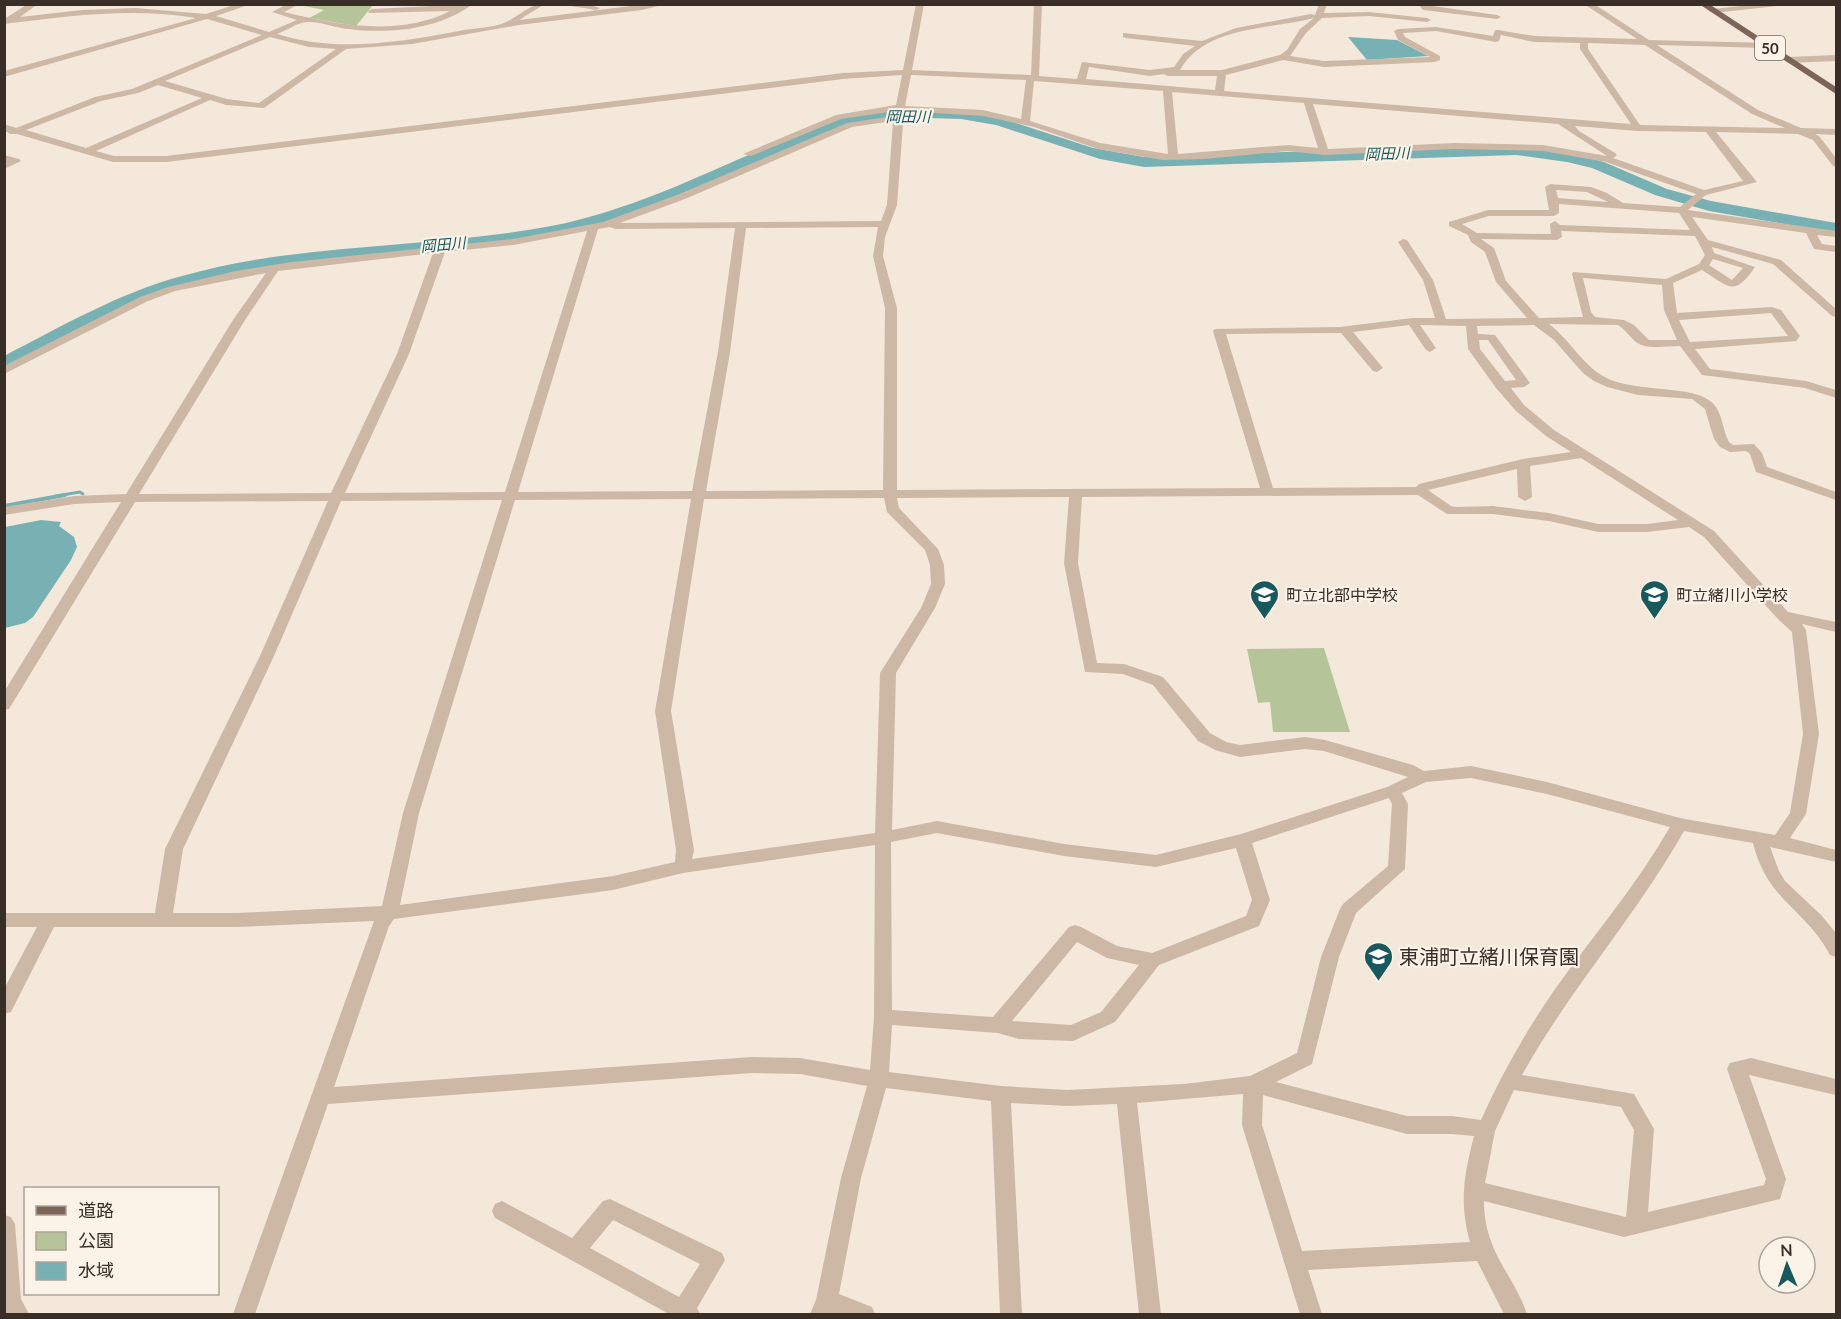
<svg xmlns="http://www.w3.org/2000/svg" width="1841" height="1319" viewBox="0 0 1841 1319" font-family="Lato,'Noto Sans JP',sans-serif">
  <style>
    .green { fill: #b6c49a }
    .water { fill: #78b1b4 }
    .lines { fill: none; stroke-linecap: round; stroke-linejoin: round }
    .stream-far1 { stroke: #78b1b4; stroke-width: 3 }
    .stream { stroke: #78b1b4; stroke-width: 4 }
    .river { fill: #78b1b4; fill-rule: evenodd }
    .minor { fill: #cdb8a6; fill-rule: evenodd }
    .major { fill: #7c6457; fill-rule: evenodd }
    .labels { text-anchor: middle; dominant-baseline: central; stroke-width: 4.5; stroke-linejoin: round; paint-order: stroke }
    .shield { fill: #fbf2e8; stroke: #736862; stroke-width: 1.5 }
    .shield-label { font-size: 15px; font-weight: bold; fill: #392d28 }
    .far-water-label { font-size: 15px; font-style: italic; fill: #19595e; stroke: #fbf2e8 }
    .poi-label { font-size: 16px; fill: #392d28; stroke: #fbf2e8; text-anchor: start }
    .near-poi-label { font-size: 20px; fill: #392d28; stroke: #fbf2e8; text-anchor: start }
  </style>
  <rect width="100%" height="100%" fill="#f4e8db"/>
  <path class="green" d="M299 5 301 4 373 5 356 26 309 18 324 10Z
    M1324 648 1350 732H1273L1270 702 1258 703 1247 649Z"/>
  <path class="water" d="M1348 37 1397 40 1428 56 1367 60Z
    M41 520 61 522 59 526 74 537 77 547 71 560 33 617 25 623 5 628V527Z"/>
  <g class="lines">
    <path class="stream-far1" d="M56 496 80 492 83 494"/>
    <path class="stream" d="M4 506 65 495"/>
    <path class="river" d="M920 108 988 114 1093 148 1144 157 1488 145H1516L1568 152 1604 162 1667 189 1711 201 1836 223V233L1709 211 1655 195 1592 168 1567 162 1516 155 1144 167 1100 159 996 125 961 119 893 117 865 121 841 128 676 199 602 224 500 244 292 265 193 283 124 309 4 370V356C62 326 119 293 182 276 302 242 429 249 551 226 655 206 745 150 844 117L878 110Z"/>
    <path class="minor" d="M28 4H38L20 17 82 10 135 8 206 14 237 4H251L216 16 269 32 297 20 272 12 287 4H299L284 12C337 25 399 37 450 11L369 13 368 11 372 9 473 4C438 30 389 34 348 29 336 28 320 21 307 22 298 22 286 31 277 34 337 53 399 42 459 31 473 28 491 28 504 23 519 17 528 4 545 4L519 20 646 4H666L642 10 519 25 412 44 346 49 264 108 226 105 210 100 96 151 114 156H166L843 73 903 70 916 4H924L912 70 1031 75 1034 4H1042L1039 76 1077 79 1082 62 1150 70 1174 67 1183 54 1195 46 1126 38 1123 37V33L1202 41 1236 28 1311 14 1315 15 1319 4H1327L1324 13 1369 12 1427 18 1431 20 1427 22 1369 16 1322 18 1306 33 1290 56 1324 61 1430 57 1398 40 1394 31 1398 29 1436 27 1493 36 1495 30H1498L1534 36 1637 39 1584 4H1594L1649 40 1769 43V47L1766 48 1657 45 1758 110 1801 128 1836 129V135L1815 134 1819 136 1836 158V167L1833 166 1813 140 1798 134 1716 132 1757 182 1706 195 1688 210 1836 231V237L1817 235 1822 244 1836 246V252L1814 249 1806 233 1692 217 1708 240 1781 260 1836 309V317L1832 316 1773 264 1712 247 1714 253 1755 267C1734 297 1730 288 1702 270L1673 283 1677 313 1772 307 1781 310 1800 336 1796 341 1695 349 1710 369 1806 381 1836 390V398L1805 388 1702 375 1680 346C1667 346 1645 350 1636 342 1629 336 1626 330 1618 325L1549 324C1569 339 1581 363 1603 376 1634 395 1700 382 1716 407 1723 418 1723 431 1729 442L1733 445 1754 444 1762 453 1767 467 1836 492V500L1756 472 1750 454 1746 451 1730 452 1720 447 1714 439 1705 409 1692 399 1638 395 1607 387 1594 381 1583 373 1554 340 1534 325 1477 326 1478 334 1495 335 1530 383 1524 387 1511 388 1524 405 1554 430 1714 531 1788 612 1836 622V632L1802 624 1806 630 1819 734 1806 814 1790 838 1836 850V862L1770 847 1779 871 1785 881 1821 915 1836 933V957L1830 955C1805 908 1767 901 1753 843L1684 831C1636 916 1570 989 1522 1075L1634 1094 1654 1129 1648 1212 1764 1185 1766 1179 1727 1069 1730 1063 1751 1058 1836 1079V1095L1749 1075 1786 1179 1780 1199 1624 1237 1484 1201C1484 1252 1513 1273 1527 1314H1504L1477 1261 1308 1270 1322 1314H1300L1242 1125 1243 1094 1137 1103 1161 1314H1139L1117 1104 1067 1106 1011 1103 1022 1314H1000L991 1101 886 1088 861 1178 839 1294 872 1307 875 1314H810L816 1300 841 1178 867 1086 800 1074 752 1073 328 1104 255 1314H233L374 921 237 927H54L11 1012 4 1014V989L37 927H4V913H155L165 849 260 656 328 501 135 502 9 709 4 710V692L121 502 74 504 4 515V507L74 496 126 494 233 320 266 273 175 291 148 301 4 374V366L140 297 168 287 236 271 292 262 513 239 603 222 677 195 847 123 894 116 895 111 841 119 751 156 743 154 836 115 896 105 902 75 843 79 166 162H113L17 134H10L4 130V124L16 128 95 97 132 89 262 35 207 19 4 77V71L196 18C133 7 67 16 4 24V19ZM1314 18 1300 29 1287 50 1280 55 1222 70H1180C1206 25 1270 30 1314 18ZM1436 31 1496 42 1499 41 1501 35 1534 42 1580 43V49L1631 124 1224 91 1226 75 1283 60 1324 67 1435 62 1440 60V56L1405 37 1403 33ZM270 37 309 47 336 49 259 103 227 99 165 81ZM1588 43 1645 45 1752 114 1785 128 1640 125 1588 49ZM1089 67 1150 76 1164 74 1168 76H1217L1215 90 1086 79ZM911 75 1026 80 1021 119 983 110 905 106ZM1034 81 1163 91 1168 154 1100 143 1030 121ZM158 85 202 98 86 148 26 130 101 101 138 93ZM1172 92 1304 103 1318 148 1288 145 1178 154ZM1313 104 1558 124 1607 156 1543 145 1454 143 1328 149ZM904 111 983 116 1034 127 1098 149 1163 160 1204 159 1288 151 1324 155 1454 149 1543 151 1606 162 1696 194 1680 207 1623 203 1607 193 1591 187 1550 184 1545 187 1549 210H1488L1449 222V226L1468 235 1471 242 1485 252 1496 282 1527 318 1446 319 1433 280 1407 240 1403 239 1398 242 1423 280 1435 318H1412L1340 327 1215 329 1213 331 1260 488 897 490V308L883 256 885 237 897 205ZM893 121 887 205 881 221 620 223 685 199 852 127ZM1575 126 1638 131 1706 132 1743 181 1704 190 1613 158 1617 155 1615 153 1579 131ZM1556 190 1587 192 1608 202 1558 198ZM1559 204 1679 213 1690 230 1560 225 1555 221 1550 224 1551 234 1477 233 1462 224 1489 216H1554L1559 213ZM610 227 615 229 735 228 718 352 692 491 518 492 598 229ZM878 227 873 256 885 308 883 490 706 491 730 352 746 228ZM587 231 505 492 345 493 409 354 445 252 513 245ZM1561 231 1695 236 1705 255 1699 264 1666 279 1573 272 1572 274 1583 317 1539 318 1506 281 1494 248 1481 239 1557 240 1562 237ZM433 253 397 354 331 493 139 494 245 320 278 271ZM1713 259 1743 268 1732 280 1709 265ZM1583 278 1662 285 1664 310 1677 340H1649L1634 325 1624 320 1595 317 1591 312ZM1771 313 1788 336 1690 342 1679 320ZM1409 325 1426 350 1430 352 1436 348 1420 325 1466 326 1468 349 1496 388 1516 411 1546 436 1571 452 1523 459 1419 484 1416 487 1273 488 1226 334 1341 333 1373 371 1377 372 1383 368 1353 332ZM1479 340H1488L1516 380 1505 381 1480 349ZM1581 458 1678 520 1647 524H1598L1549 513 1493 506 1455 507 1451 506 1428 490 1517 469 1518 497 1525 501 1532 497 1530 466ZM1418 495 1447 514H1493L1549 521 1598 532H1647L1689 527 1704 537 1777 618 1792 632 1803 734 1790 813 1775 835 1680 818 1547 782 1471 766 1424 771 1413 765 1325 740 1305 737 1240 745 1226 742 1210 733 1163 677 1124 664 1097 663 1078 563 1082 497ZM1069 497 1064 563 1085 672 1123 674 1153 685 1198 741 1215 750 1240 757 1305 749 1324 751 1408 777 1387 787 1241 834 1156 855 1064 844 937 821 892 830 896 673 935 608 945 584 944 565 938 549 899 508 897 498ZM884 498 887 512 925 550 930 565 931 584 921 608 880 673 875 833 692 859 694 850 671 711 704 499ZM691 499 655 711 676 850 675 862 613 876 400 905 419 813 515 500ZM502 500 403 813 382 906 237 913H173L183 849 274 656 341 501ZM1471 778 1547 794 1670 827C1636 886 1592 937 1553 992 1525 1033 1501 1075 1481 1120L1452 1116H1407L1276 1082 1312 1064 1339 957 1356 913 1405 869 1408 804 1402 793 1426 782ZM1389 798 1392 804 1388 866 1343 904 1340 909 1321 957 1297 1053 1250 1076 1184 1084 1067 1090 1001 1086 889 1072 892 1025 998 1033 1019 1039 1073 1041 1115 1022 1159 965 1259 926 1270 900 1252 843ZM937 833 1064 856 1156 867 1236 848 1252 900 1246 916 1152 953 1117 946 1081 927 1075 925 1069 927 993 1017 892 1010 891 842ZM875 845 874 1017 870 1070 800 1058 752 1057 334 1087 389 926 394 919 613 890 683 873ZM1077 942 1107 958 1139 965 1101 1012 1071 1025 1012 1021ZM1514 1090 1621 1107 1634 1130 1626 1217 1485 1183 1495 1131ZM1263 1095 1407 1134H1452L1474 1136C1464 1175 1459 1203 1470 1242L1302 1251 1262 1125Z
      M558 4H587L600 8 596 10Z
      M1418 4 1497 15 1501 17 1497 19 1423 10Z
      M1759 4H1796L1713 13 1709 11 1713 9Z
      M1836 55V61L1788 63 1784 60 1788 57Z
      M4 155 19 159 21 161 4 169 6 162Z
      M610 1199 722 1253 725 1260 697 1308 700 1314H669L495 1218 492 1211 495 1204 502 1201 572 1238 603 1201ZM613 1220 700 1264 679 1297 590 1248Z
      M4 1215 11 1217 15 1224 21 1299 29 1314 4 1313Z"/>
    <path class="major" d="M1699 4H1709L1836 87V94Z"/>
  </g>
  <defs>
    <symbol id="school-pin" viewBox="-11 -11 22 30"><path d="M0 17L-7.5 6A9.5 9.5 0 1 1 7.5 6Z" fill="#19595e" stroke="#fbf2e8"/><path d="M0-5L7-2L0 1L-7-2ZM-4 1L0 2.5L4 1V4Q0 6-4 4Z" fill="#fff"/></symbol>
  </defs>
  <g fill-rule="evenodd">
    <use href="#school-pin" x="1248" y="578" width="33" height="45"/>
    <use href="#school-pin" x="1638" y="578" width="33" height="45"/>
    <use href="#school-pin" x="1362" y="940" width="33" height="45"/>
  </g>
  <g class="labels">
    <rect class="shield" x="1755" y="36" width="30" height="24" rx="4.5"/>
    <g class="shield-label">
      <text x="1770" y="48">50</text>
    </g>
    <g class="far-water-label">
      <text x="908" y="116">岡田川</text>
      <text transform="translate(1387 153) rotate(-2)">岡田川</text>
      <text transform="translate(443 244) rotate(-5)">岡田川</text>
    </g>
    <g class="poi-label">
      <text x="1286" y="594">町立北部中学校</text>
      <text x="1676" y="594">町立緒川小学校</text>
    </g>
    <g class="near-poi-label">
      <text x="1399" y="956">東浦町立緒川保育園</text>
    </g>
  </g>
  <rect width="1841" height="1319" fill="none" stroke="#392d28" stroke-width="12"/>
  <rect x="24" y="1187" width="195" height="108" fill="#fbf2e8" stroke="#ada39b" stroke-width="1.5"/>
  <rect x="36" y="1206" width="30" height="9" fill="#7c6457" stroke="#ada39b" stroke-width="1.5"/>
  <text x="78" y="1217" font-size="18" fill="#392d28">道路</text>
  <rect x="36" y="1232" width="30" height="18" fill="#b6c49a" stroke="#ada39b" stroke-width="1.5"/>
  <text x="78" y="1247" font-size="18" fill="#392d28">公園</text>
  <rect x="36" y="1262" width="30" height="18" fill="#78b1b4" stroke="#ada39b" stroke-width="1.5"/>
  <text x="78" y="1277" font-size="18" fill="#392d28">水域</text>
  <g transform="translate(1787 1265) rotate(358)"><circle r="28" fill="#fbf2e8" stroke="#ada39b" stroke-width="1.5"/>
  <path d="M0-4.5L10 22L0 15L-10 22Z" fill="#19595e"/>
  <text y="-9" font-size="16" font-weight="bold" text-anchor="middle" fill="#392d28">N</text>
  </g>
</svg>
